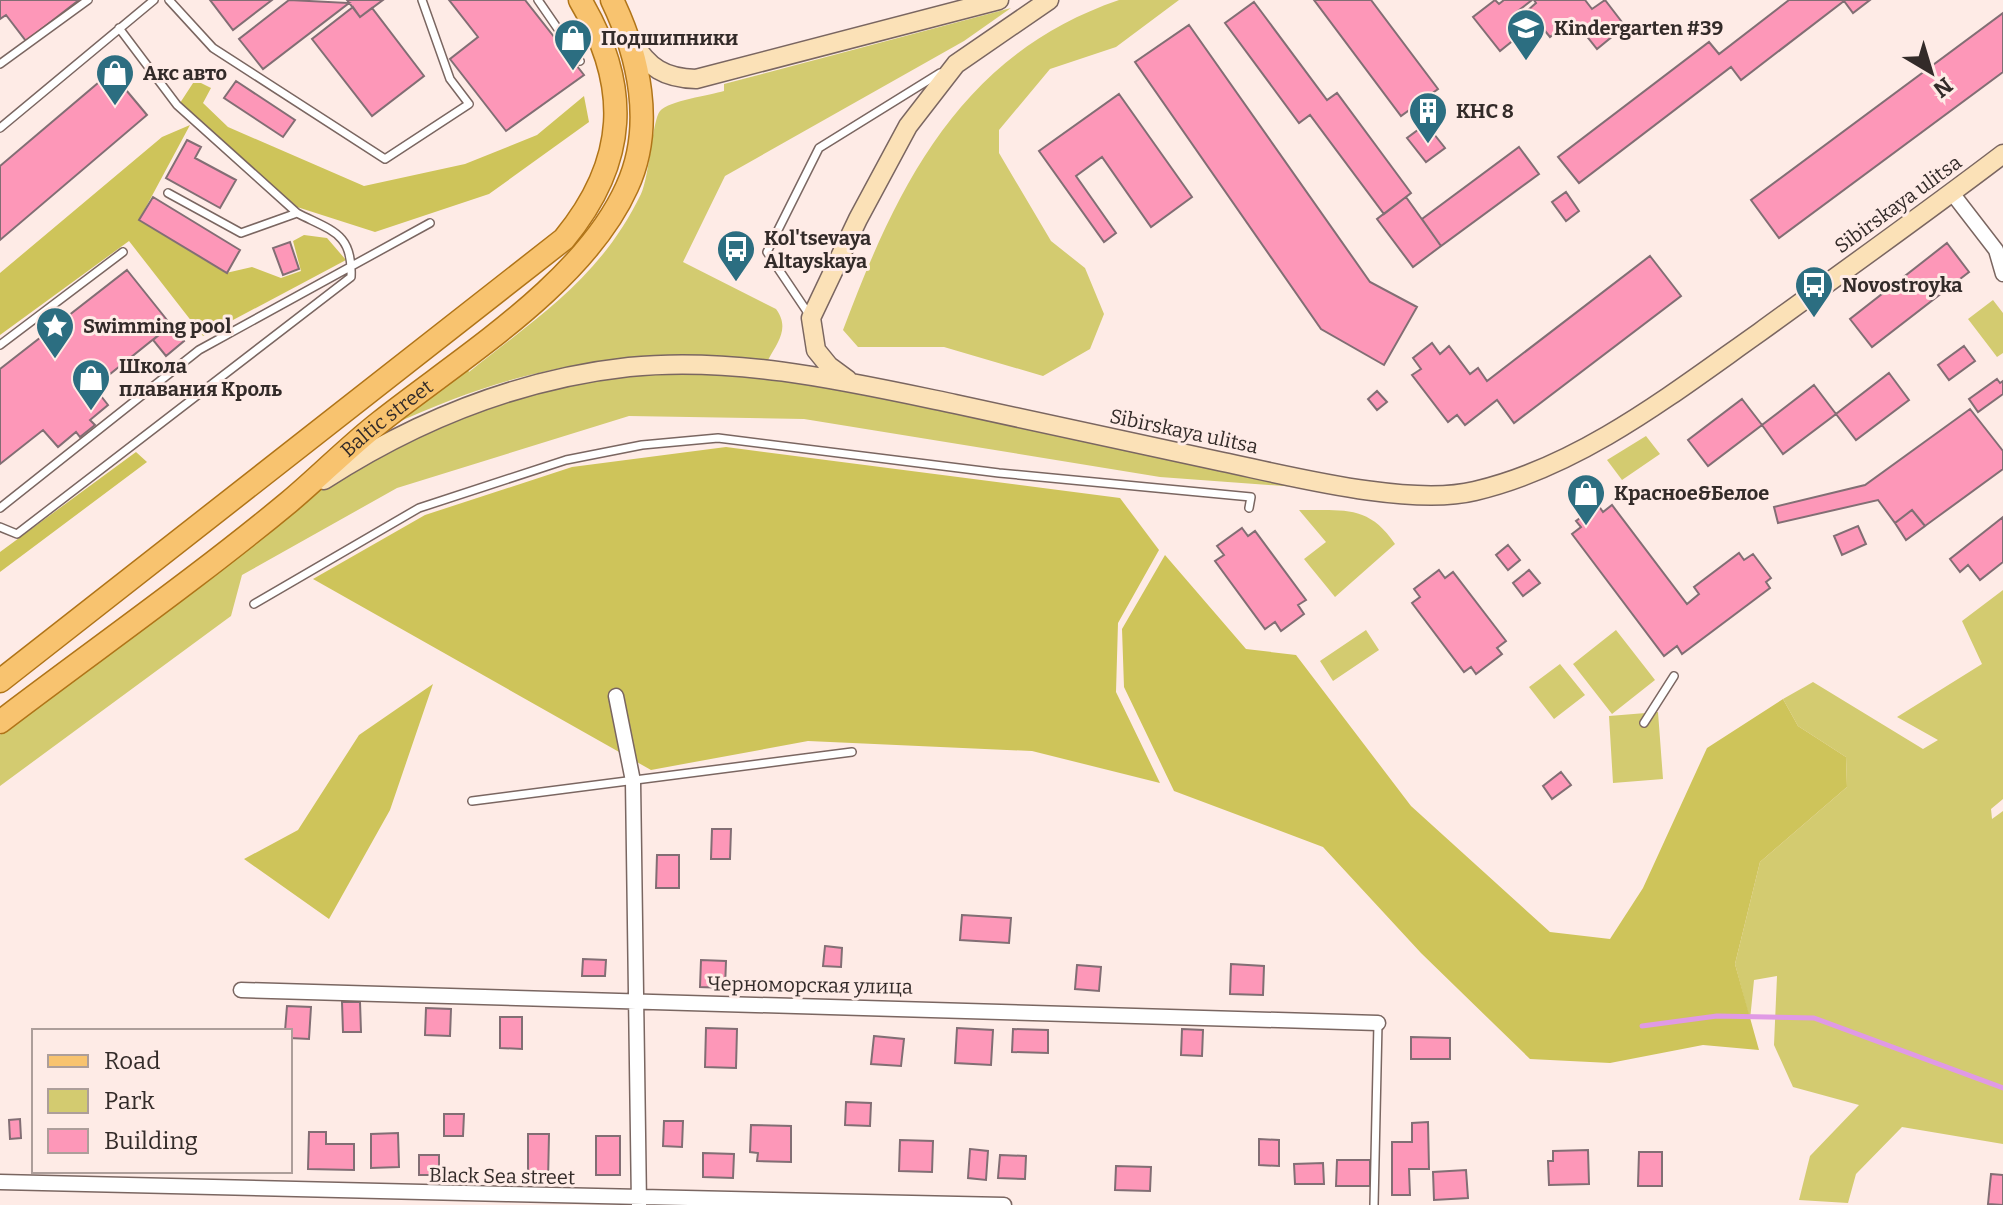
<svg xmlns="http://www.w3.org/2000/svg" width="2003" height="1205" viewBox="0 0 2003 1205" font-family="Bitter,serif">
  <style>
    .green { fill: #d3cb70 }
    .forest { fill: #cec45a }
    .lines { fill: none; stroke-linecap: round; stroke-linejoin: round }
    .stream { stroke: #e09ae5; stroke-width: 5 }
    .building { fill: #fd97b8; stroke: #826e74; stroke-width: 2 }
    .service-casing { stroke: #7a6661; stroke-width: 10 }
    .minor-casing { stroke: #7a6661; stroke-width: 17 }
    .secondary-casing { stroke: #7a6661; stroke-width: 21 }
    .primary-casing { stroke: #b07418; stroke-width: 25 }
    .service { stroke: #fff; stroke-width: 7 }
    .minor { stroke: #fff; stroke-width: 14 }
    .secondary { stroke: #fbe1b7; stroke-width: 18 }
    .primary { stroke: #f8c36f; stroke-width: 22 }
    .labels { text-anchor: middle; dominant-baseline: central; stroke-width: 6; stroke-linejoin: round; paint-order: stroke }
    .poi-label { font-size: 20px; font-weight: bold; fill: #332b29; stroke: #feebe6; text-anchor: start }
    .street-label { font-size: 20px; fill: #332b29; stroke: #feebe6 }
  </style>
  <rect width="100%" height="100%" fill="#feebe6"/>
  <path class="green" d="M1119 0H1179L1116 47 1050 69 999 130V153L1051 241 1085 268 1104 314 1090 349 1043 376 944 347H858L843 330C898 184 961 54 1119 0Z
    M1011 8 964 41 725 176 683 262 776 309C790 328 778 342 768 360 621 349 524 364 390 426L466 364 469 372C540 315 600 278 641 194 650 174 652 121 660 111 668 101 711 95 724 91V84Z
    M1993 300 2003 313V353L1997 357 1968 319Z
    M696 371 821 383 1297 487 1160 477 804 419 629 416 397 488 242 575 231 616 0 786V735L278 517 382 449 478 405 621 374Z
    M1646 436 1660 454 1622 480 1607 460Z
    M1299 510C1343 511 1368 504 1395 544L1335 597 1304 559 1326 542Z
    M2003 590V799L1991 809 1992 819 2003 811V1144L1902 1127 1856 1174 1848 1203 1799 1200 1810 1156 1859 1105 1793 1087 1774 1045 1777 976 1754 980 1750 1020 1735 964 1760 862 1847 787 1846 757 1798 726 1783 699 1813 682 1923 749 1938 740 1897 717 1982 664 1962 621Z
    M1366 630 1379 650 1333 681 1320 661Z
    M1616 630 1655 680 1612 714 1573 664Z
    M1560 664 1585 695 1554 719 1529 687Z
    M1658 712 1663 779 1613 783 1609 716Z"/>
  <path class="forest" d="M195 80 211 88 203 103 228 127 364 186 465 164 537 135 584 96 589 122 489 194 375 232 297 207 180 103Z
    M190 125 139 220 226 273 252 267 281 278 301 271 293 241 304 235 327 238 346 260 203 336 129 241 0 335V273L162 137Z
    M726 447 1120 498 1159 550 1118 623 1116 692 1160 783 1032 751 808 741 651 770 313 579 425 515 572 467Z
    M136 452 147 462 0 572V552Z
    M1165 555 1246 649 1296 655 1411 806 1550 932 1610 939 1643 888 1707 748 1783 699 1798 726 1846 757 1847 787 1760 862 1735 964 1759 1050 1703 1045 1610 1063 1530 1059 1421 953 1323 847 1174 791 1124 687 1122 629Z
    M433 684 390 810 329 919 244 859 298 830 359 735Z"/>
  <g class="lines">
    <path class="stream" d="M1642 1026 1717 1016 1814 1018 2003 1088"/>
  </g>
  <path class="building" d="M0 0H79L26 41 6 15 0 19Z
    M210 0H272L233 30Z
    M289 0 349 3 263 69 239 39Z
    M347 0H383L360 17Z
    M449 0H525L584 75 506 131 450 59 478 37Z
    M1314 0H1371L1438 89 1401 116Z
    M1495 0 1499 4 1504 0H1532L1514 14 1526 30 1500 51 1473 17Z
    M1534 0H1585L1592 9 1605 0 1625 26 1597 49 1573 19 1550 37 1528 10 1536 3Z
    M1789 0H1870L1853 13 1844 1 1741 80 1731 67 1579 183 1558 157 1709 42 1719 54Z
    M1254 2 1327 100 1337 93 1411 193 1384 214 1310 115 1299 123 1225 23Z
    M353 7 360 17 372 8 424 76 372 116 312 39Z
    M2003 13V72L1779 238 1751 200Z
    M1189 25 1370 282 1417 307 1384 365 1321 329 1135 62Z
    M111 72 147 115 0 240V166Z
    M236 81 295 120 283 137 224 98Z
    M1119 94 1192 197 1151 227 1102 157 1076 176 1116 233 1104 242 1039 151Z
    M1426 124 1445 148 1426 162 1407 138Z
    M187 140 201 147 195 158 236 180 220 208 166 178Z
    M1519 147 1539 174 1441 246 1422 219Z
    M1566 192 1579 211 1566 221 1552 202Z
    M153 197 240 250 227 273 139 220Z
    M1406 197 1441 246 1413 267 1377 219Z
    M290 242 299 269 283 275 273 248Z
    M1947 243 1969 272 1872 347 1850 319Z
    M1650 256 1681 296 1514 423 1497 400 1465 425 1457 415 1448 422 1412 375 1421 369 1413 358 1432 343 1440 354 1449 346 1470 374 1478 368 1487 381Z
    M127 270 171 325 94 387 108 405 90 420 95 425 80 437 76 432 58 447 43 430 0 464V369Z
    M171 325 184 341 166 356 153 340Z
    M1964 346 1975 361 1949 380 1938 365Z
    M1889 373 1909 400 1856 440 1836 414Z
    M1997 379 2000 383 2003 381V394L1978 412 1969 399Z
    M1814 385 1836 414 1783 454 1762 425Z
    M1377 391 1387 402 1377 410 1368 399Z
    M1742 399 1762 425 1708 466 1688 440Z
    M1970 409 2003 451V469L1925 526 1912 510 1895 523 1878 500 1778 523 1774 507 1865 485Z
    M1598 505 1603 512 1612 505 1687 604 1699 594 1694 587 1739 553 1744 560 1753 554 1771 578 1766 582 1770 588 1682 654 1677 646 1664 656 1572 534 1581 527 1576 521Z
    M1912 510 1925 526 1906 540 1895 523Z
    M2003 517V562L1980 580 1968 565 1960 572 1950 559Z
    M1858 526 1866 544 1842 555 1834 536Z
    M1242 528 1248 536 1255 531 1306 600 1298 605 1304 614 1281 631 1275 622 1265 629 1215 561 1224 555 1217 546Z
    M1508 545 1520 560 1508 570 1496 555Z
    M1439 570 1445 578 1453 572 1506 641 1497 648 1502 654 1476 674 1471 667 1464 672 1412 603 1420 597 1414 589Z
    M1529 570 1540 583 1523 596 1513 583Z
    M1561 772 1571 785 1552 799 1543 786Z
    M712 829H731L730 859H711Z
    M657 855H679V888H656Z
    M962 915 1011 918 1009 943 960 940Z
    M825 946 842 948 841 967 823 966Z
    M583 959 606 960 605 976H582Z
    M701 960 726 961 725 988 700 987Z
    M1231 964 1264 966 1263 995 1230 994Z
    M1077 965 1101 967 1099 991 1075 989Z
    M342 1002H360L361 1032H343Z
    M287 1006 311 1007 309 1039 290 1038V1031H285Z
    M426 1008 451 1009 450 1036 425 1035Z
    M500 1017H522V1049L500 1048Z
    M706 1028 737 1029 736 1068 705 1067Z
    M957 1028 993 1030 991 1065 955 1063Z
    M1013 1029 1048 1030V1053L1012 1052Z
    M1182 1029 1203 1030 1202 1056 1181 1055Z
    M874 1036 904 1039 901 1066 871 1064Z
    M1411 1037 1450 1038V1059H1411Z
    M846 1102 871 1103 870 1126 845 1125Z
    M444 1114H464L463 1136H444Z
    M20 1119 21 1138 10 1139 9 1120Z
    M664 1121H683L682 1147 663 1146Z
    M1428 1122 1429 1169H1409L1410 1195H1392V1142H1412V1123Z
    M751 1125 791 1126V1162L757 1161 758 1153 750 1152Z
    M309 1132H326V1144H354V1170L308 1169Z
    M398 1133 399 1167 371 1168V1134Z
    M528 1134H549L548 1182H528Z
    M596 1136H620V1175H596Z
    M1259 1139 1279 1140V1166L1259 1165Z
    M900 1140 933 1141 932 1172 899 1171Z
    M970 1149 988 1151 986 1180 968 1178Z
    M1588 1150 1589 1184 1549 1185 1548 1161H1553V1151Z
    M1639 1152H1662V1186H1638Z
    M703 1153 734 1154 733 1178 703 1177Z
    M419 1155H439V1175H419Z
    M1000 1155 1026 1156 1025 1179 998 1178Z
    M1337 1160H1370V1186H1336Z
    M1323 1163 1324 1184H1295L1294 1164Z
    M1116 1166 1151 1167 1150 1191 1115 1190Z
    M1466 1170 1468 1198 1434 1200 1433 1172Z
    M1991 1174 2003 1175V1205L1988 1204Z"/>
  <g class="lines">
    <defs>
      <path id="service" d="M169 0 213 48 385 159 469 104 450 79 422 0
        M538 0 580 61
        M119 28 177 105 297 213
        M0 64 88 0
        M0 128 154 0
        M810 316 767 252 819 148 940 73
        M0 345 123 252
        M0 508 199 350 430 223
        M0 527 17 534 351 277C353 233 332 231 297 213L241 233 168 193
        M254 604 419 508 566 460 642 445 718 438 999 473 1251 497 1249 508
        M1644 723 1674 676
        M472 801 852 752
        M1374 1205 1378 1023"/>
      <path id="minor" d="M1952 193 1996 250 2003 274
        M616 696 633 781 639 1205
        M241 990 1378 1023
        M0 1182C335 1192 669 1196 1004 1205"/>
      <path id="secondary" d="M632 41C649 68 664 78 696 79L999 0
        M848 380 829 366 816 350 811 318 858 219 908 126 956 64 1049 0
        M324 480C417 420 520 379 629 367 738 356 850 382 955 404 1044 423 1133 443 1223 462 1290 476 1410 507 1475 491 1581 466 1672 394 1760 332 1841 273 1923 215 2003 154"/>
      <g id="primary">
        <path d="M0 681 564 239C628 161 631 86 580 0"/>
        <path id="s1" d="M0 722C96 649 196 579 289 502 320 476 348 447 380 422 462 357 584 283 627 187 655 126 639 56 612 0"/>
      </g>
    </defs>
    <use href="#service" class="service-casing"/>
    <use href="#minor" class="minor-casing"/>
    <use href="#secondary" class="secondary-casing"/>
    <use href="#primary" class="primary-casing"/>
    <use href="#service" class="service"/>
    <use href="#minor" class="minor"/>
    <use href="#secondary" class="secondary"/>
    <use href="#primary" class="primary"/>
  </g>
  <defs>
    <symbol id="school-pin" viewBox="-11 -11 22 30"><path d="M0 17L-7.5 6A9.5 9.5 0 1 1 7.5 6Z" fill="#2c6e81" stroke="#feebe6"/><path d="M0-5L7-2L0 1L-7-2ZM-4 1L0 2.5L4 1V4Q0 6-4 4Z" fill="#fff"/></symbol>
    <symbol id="shop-pin" viewBox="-11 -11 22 30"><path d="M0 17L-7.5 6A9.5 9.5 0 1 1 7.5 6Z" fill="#2c6e81" stroke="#feebe6"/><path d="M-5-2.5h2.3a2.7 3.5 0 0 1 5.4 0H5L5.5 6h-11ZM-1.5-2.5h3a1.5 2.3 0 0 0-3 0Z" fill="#fff"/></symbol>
    <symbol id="building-pin" viewBox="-11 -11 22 30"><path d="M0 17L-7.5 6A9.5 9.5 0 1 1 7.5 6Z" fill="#2c6e81" stroke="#feebe6"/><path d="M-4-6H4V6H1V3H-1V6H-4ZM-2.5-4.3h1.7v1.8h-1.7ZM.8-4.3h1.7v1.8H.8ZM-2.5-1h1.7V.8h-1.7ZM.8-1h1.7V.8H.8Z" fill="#fff"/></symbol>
    <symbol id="bus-pin" viewBox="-11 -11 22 30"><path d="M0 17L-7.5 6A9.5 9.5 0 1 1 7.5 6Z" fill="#2c6e81" stroke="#feebe6"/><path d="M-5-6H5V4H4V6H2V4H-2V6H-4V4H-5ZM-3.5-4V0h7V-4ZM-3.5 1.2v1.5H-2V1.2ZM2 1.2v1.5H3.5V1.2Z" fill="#fff"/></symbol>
    <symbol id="sight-pin" viewBox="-11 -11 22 30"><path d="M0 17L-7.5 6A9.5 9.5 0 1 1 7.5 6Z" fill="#2c6e81" stroke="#feebe6"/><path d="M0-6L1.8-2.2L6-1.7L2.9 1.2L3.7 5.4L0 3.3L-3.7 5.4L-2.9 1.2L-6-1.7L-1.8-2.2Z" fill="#fff"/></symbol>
  </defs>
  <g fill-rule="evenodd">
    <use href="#school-pin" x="1504" y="6" width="44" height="60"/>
    <use href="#shop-pin" x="551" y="16" width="44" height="60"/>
    <use href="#shop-pin" x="93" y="51" width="44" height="60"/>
    <use href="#building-pin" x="1406" y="89" width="44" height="60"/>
    <use href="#bus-pin" x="714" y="227" width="44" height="60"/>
    <use href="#bus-pin" x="1792" y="263" width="44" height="60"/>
    <use href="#sight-pin" x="33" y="304" width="44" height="60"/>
    <use href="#shop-pin" x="69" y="356" width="44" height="60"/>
    <use href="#shop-pin" x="1564" y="471" width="44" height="60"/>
  </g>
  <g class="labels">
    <g class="poi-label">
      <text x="1554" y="28">Kindergarten #39</text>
      <text x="601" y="38">Подшипники</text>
      <text x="143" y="73">Акс авто</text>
      <text x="1456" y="111">КНС 8</text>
      <text x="764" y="238">Kol'tsevaya<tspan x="764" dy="23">Altayskaya</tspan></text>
      <text x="1842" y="285">Novostroyka</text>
      <text x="83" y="326">Swimming pool</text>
      <text x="119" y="366">Школа<tspan x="119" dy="23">плавания Кроль</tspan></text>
      <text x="1614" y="493">Красное&amp;Белое</text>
    </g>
    <g class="street-label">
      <text transform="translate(1898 204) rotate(-36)">Sibirskaya ulitsa</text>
      <text stroke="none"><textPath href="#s1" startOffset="492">Baltic street</textPath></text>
      <text transform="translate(1184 431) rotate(12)">Sibirskaya ulitsa</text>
      <text transform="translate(810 985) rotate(1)">Черноморская улица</text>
      <text transform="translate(502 1176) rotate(1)">Black Sea street</text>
    </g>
  </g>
  <rect x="32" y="1029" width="260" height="144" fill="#feebe6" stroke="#ad9e9a" stroke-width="2"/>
  <rect x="48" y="1055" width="40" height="12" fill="#f8c36f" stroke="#ad9e9a" stroke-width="2"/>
  <text x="104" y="1069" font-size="24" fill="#332b29">Road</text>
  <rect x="48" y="1089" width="40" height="24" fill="#d3cb70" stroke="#ad9e9a" stroke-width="2"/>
  <text x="104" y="1109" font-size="24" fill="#332b29">Park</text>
  <rect x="48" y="1129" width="40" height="24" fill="#fd97b8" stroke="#ad9e9a" stroke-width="2"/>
  <text x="104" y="1149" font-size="24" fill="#332b29">Building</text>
  <g transform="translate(1931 72) rotate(142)" stroke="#feebe6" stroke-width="6" paint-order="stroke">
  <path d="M0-6L14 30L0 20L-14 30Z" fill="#332b29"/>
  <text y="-12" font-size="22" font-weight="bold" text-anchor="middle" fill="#332b29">N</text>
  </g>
</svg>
